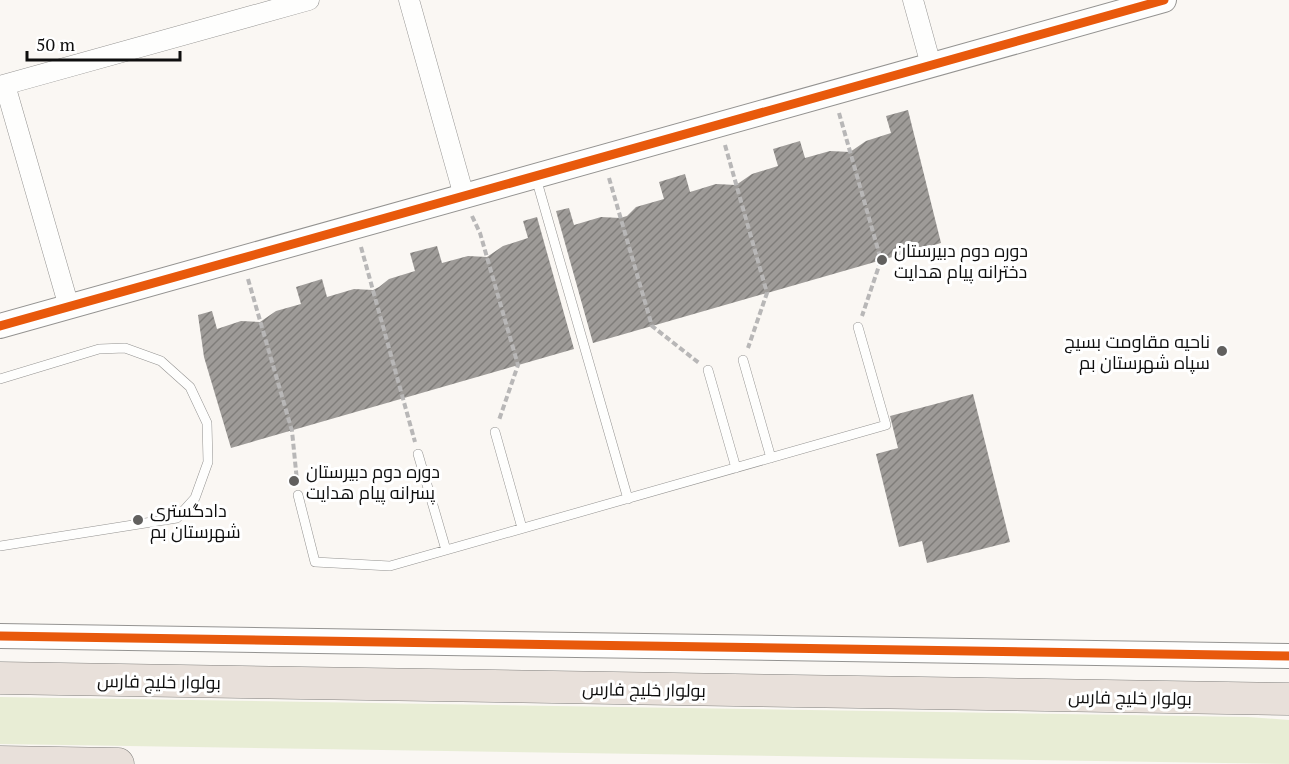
<svg xmlns="http://www.w3.org/2000/svg" width="1289" height="764" viewBox="0 0 1289 764" font-family="'PT Serif',Cairo,serif">
  <style>
    .grass { fill: #e8edd5 }
    .building { fill: url(#building-hatch) }
    .lines { fill: none; stroke-linecap: round; stroke-linejoin: round }
    .service-casing { stroke: #949391; stroke-width: 10 }
    .minor-casing { stroke: #949391; stroke-width: 21 }
    .tertiary-casing { stroke: #949391; stroke-width: 26 }
    .trunk-casing { stroke: #82807e; stroke-width: 33 }
    .path { stroke: #b8b7b7; stroke-width: 4; stroke-dasharray: 6 3; stroke-linecap: butt }
    .service { stroke: #fefefd; stroke-width: 9 }
    .minor { stroke: #fefefd; stroke-width: 20 }
    .tertiary { stroke: #fefefd; stroke-width: 24 }
    .trunk { stroke: #e8e0da; stroke-width: 32 }
    .cycleway-casing { stroke: #fff; stroke-width: 13 }
    .cycleway { stroke: #e8590c; stroke-width: 9 }
    .poi-dot { fill: #61605e; stroke: #fff; stroke-width: 2 }
    .labels { text-anchor: middle; dominant-baseline: central; stroke-width: 6; stroke-linejoin: round; paint-order: stroke }
    .poi-label { font-size: 18px; fill: #0e0e0e; stroke: #fff; text-anchor: start }
    .street-label { font-size: 18px; fill: #0e0e0e; stroke: #fff }
  </style>
  <defs>
    <pattern id="building-hatch" width="6" height="6" patternUnits="userSpaceOnUse" patternTransform="scale(1.5)"><rect width="6" height="6" fill="#9e9b98"/><path d="M-1 1l2-2M0 6l6-6M5 7l2-2" fill="none" stroke="#7f7d7a"/></pattern>
  </defs>
  <rect width="100%" height="100%" fill="#faf7f3"/>
  <path class="grass" d="M0 697 1248 717 1289 720V764L0 744Z"/>
  <path class="building" d="M908 110 941 243 593 343 556 211 569 208 574 225 601 217 620 218 627 216 636 207 664 199 659 182 685 174 690 192 716 184 736 185 752 174 778 166 773 149 800 141 805 158 830 151 850 152 866 141 891 133 886 116Z
    M537 217 574 349 231 448 204 357 198 315 212 311 217 329 241 321 260 322 276 311 301 304 296 287 322 279 327 297 354 289 373 290 379 287 389 279 415 271 410 253 437 246 442 263 468 256 487 257 503 246 528 238 523 221Z
    M973 394 1010 542 927 563 922 541 899 547 876 454 898 448 890 416Z"/>
  <g class="lines">
    <defs>
      <path id="service" d="M536 178 628 499
        M743 360 771 458
        M708 370 736 468
        M0 379 99 349 125 348 161 361 190 387 207 423 208 462 195 498 177 518 0 546
        M495 432 522 528
        M418 454 446 550
        M298 495 315 562 390 566 886 425 858 327"/>
      <path id="minor" d="M409 0 464 196
        M913 0 931 65
        M5 85 69 307
        M0 86 309 0"/>
      <path id="tertiary" d="M0 326 1164 0
        M0 636 1289 656"/>
      <path id="trunk" d="M0 678 1289 699
        M0 762 118 764"/>
    </defs>
    <use href="#service" class="service-casing"/>
    <use href="#minor" class="minor-casing"/>
    <use href="#tertiary" class="tertiary-casing"/>
    <use href="#trunk" class="trunk-casing"/>
    <path class="path" d="M839 113 881 260 862 316
      M725 145 767 293 748 348
      M609 178 652 326 699 363
      M472 216 480 233 518 365 499 420
      M361 247 415 442
      M248 279 292 431 297 481"/>
    <use href="#service" class="service"/>
    <use href="#minor" class="minor"/>
    <use href="#tertiary" class="tertiary"/>
    <use href="#trunk" class="trunk"/>
    <defs>
      <path id="cycleway" d="M0 326 1164 0
        M0 636 1289 656"/>
    </defs>
    <use href="#cycleway" class="cycleway-casing"/>
    <use href="#cycleway" class="cycleway"/>
  </g>
  <g class="poi-dot">
    <circle cx="882" cy="260" r="6"/>
    <circle cx="1222" cy="351" r="6"/>
    <circle cx="294" cy="481" r="6"/>
    <circle cx="138" cy="520" r="6"/>
  </g>
  <g class="labels">
    <g class="poi-label">
      <text x="894" y="250">دوره دوم دبیرستان<tspan x="894" dy="21">دخترانه پیام هدایت</tspan></text>
      <text x="1210" y="341" text-anchor="end">ناحیه مقاومت بسیج<tspan x="1210" dy="21">سپاه شهرستان بم</tspan></text>
      <text x="306" y="471">دوره دوم دبیرستان<tspan x="306" dy="21">پسرانه پیام هدایت</tspan></text>
      <text x="150" y="510">دادگستری<tspan x="150" dy="21">شهرستان بم</tspan></text>
    </g>
    <g class="street-label">
      <text transform="translate(159 681) rotate(1)">بولوار خلیج فارس</text>
      <text transform="translate(644 689) rotate(1)">بولوار خلیج فارس</text>
      <text transform="translate(1130 697) rotate(1)">بولوار خلیج فارس</text>
    </g>
  </g>
  <path d="M27 51v9h153v-9" fill="none" stroke="#0e0e0e" stroke-width="3"/>
  <text x="36" y="51" font-size="18" fill="#0e0e0e" stroke="#ffffff" stroke-width="4.5" paint-order="stroke">50 m</text>
</svg>
